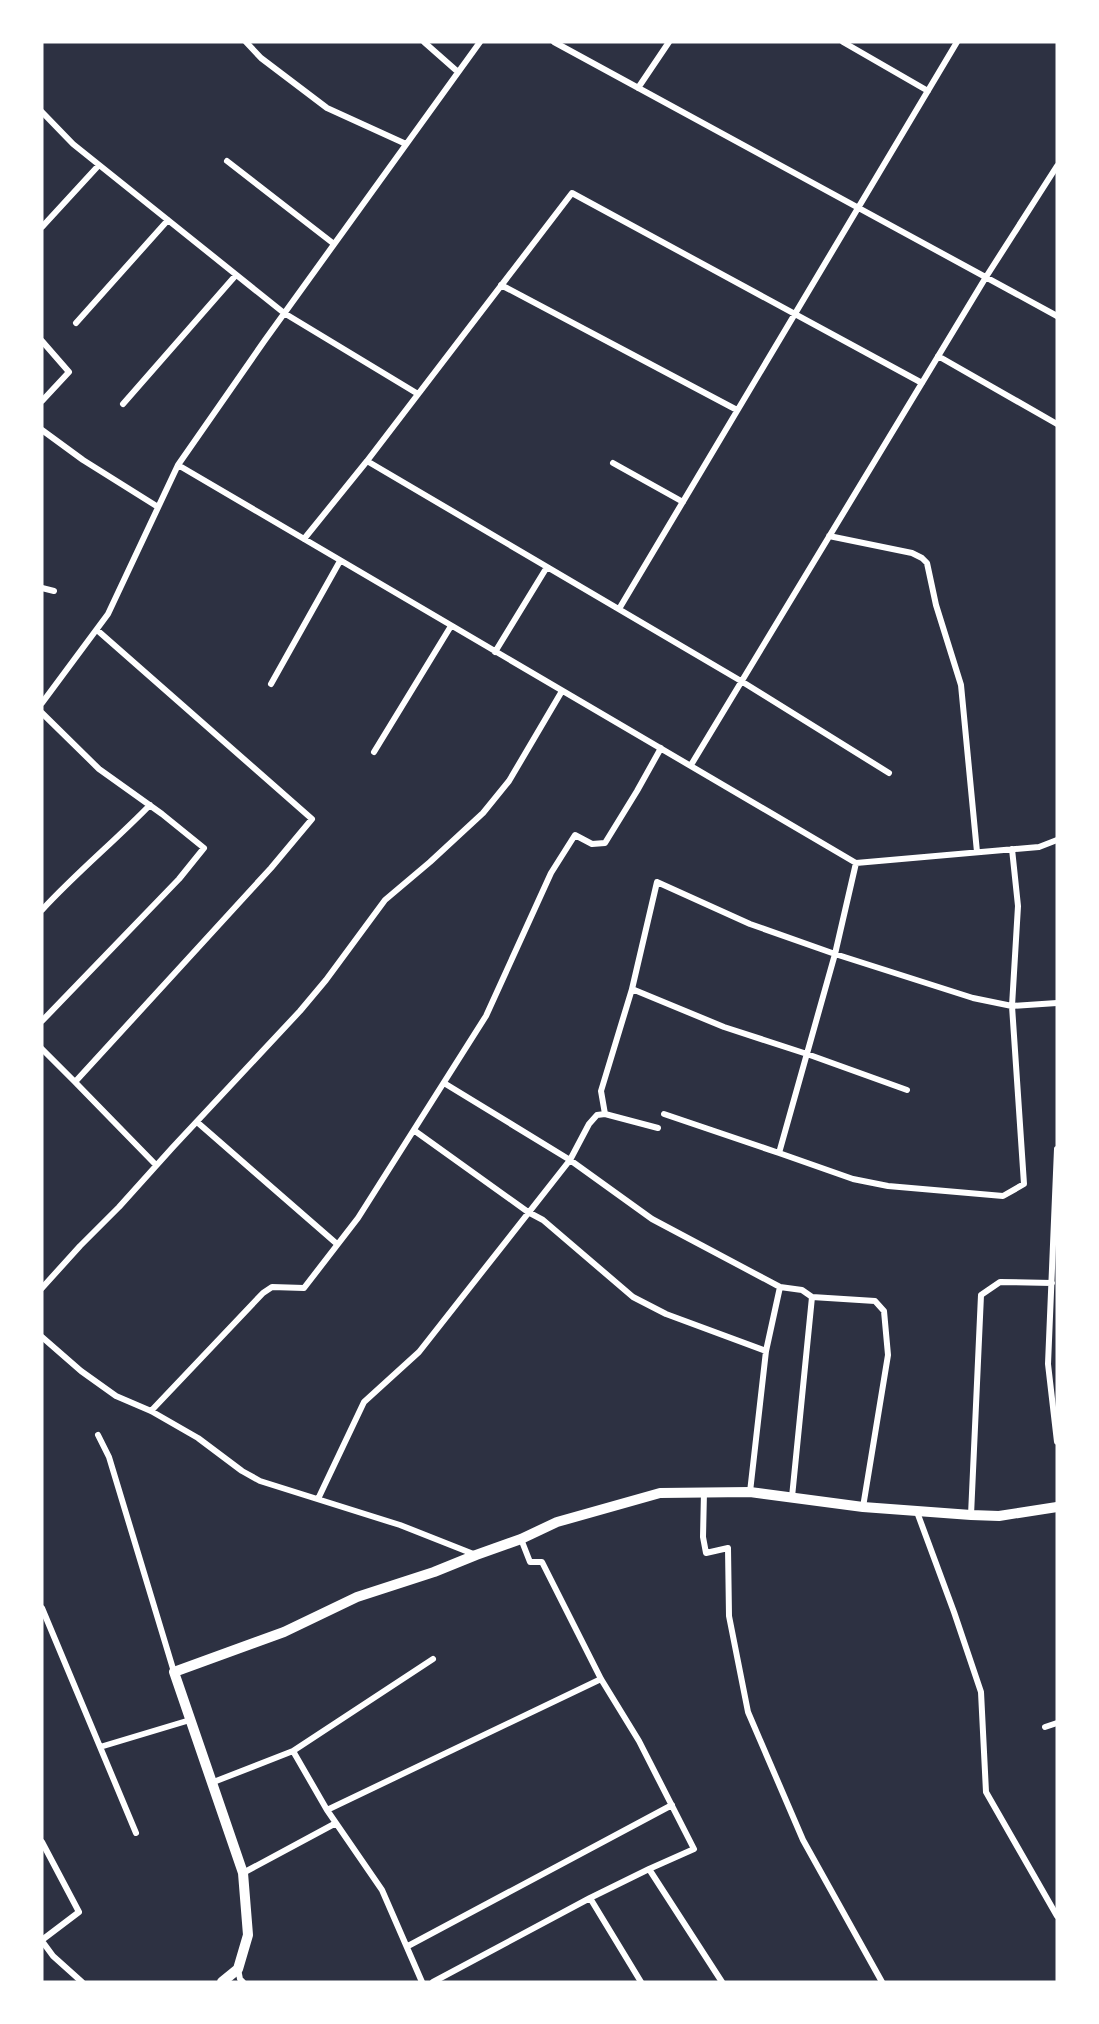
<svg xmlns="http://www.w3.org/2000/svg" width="1099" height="2024" viewBox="0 0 1099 2024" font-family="'Asap Condensed',sans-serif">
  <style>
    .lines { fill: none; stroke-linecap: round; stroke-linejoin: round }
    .minor { stroke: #fff; stroke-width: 6 }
    .tertiary { stroke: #fff; stroke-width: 10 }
  </style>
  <rect width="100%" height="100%" fill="#2d3142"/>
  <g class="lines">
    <path class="minor" d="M246 42 261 58 327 108 406 144
      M424 42 458 72
      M554 42 1057 316
      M843 42 928 91
      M638 88 669 42
      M42 112 73 144 284 313 418 394
      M227 161 334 244
      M42 227 99 165
      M501 285 737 410
      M76 323 168 220
      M42 341 69 372 42 401
      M938 356 1057 424
      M123 404 236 275
      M42 430 83 460 158 507
      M367 461 741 681 889 773
      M613 463 683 502
      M178 465 856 863 1039 847 1057 840
      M829 536 912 553 922 558 927 563 936 605 961 685 977 852
      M304 539 367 461 572 193 922 383
      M42 588 54 591
      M619 609 957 42
      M495 652 547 567
      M271 684 340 561
      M42 703 108 614 178 465 265 340 480 42
      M42 713 99 769 162 814 204 848 179 879 42 1021
      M374 752 451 626
      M691 765 986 277 1057 166
      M856 863 835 954 779 1153 853 1179 888 1186 1003 1196 1024 1184 1012 1006 1018 906 1012 849
      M42 910C76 873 115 841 150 805
      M42 1049 75 1082 271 868 312 819 97 630
      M75 1082 156 1165
      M444 1083 570 1160 652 1219 780 1287 802 1290 812 1297 875 1301 884 1311 888 1355 863 1507
      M907 1090 807 1054 724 1027 632 989 657 882 750 924 835 954 973 998 1012 1006 1057 1003
      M605 1114 601 1091 632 989
      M664 1114 779 1153
      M197 1122 337 1244
      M415 1131 528 1212 543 1220 633 1297 666 1314 766 1351
      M1057 1149 1048 1364 1057 1442
      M42 1288 80 1246 119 1207 173 1147 300 1011 326 980 385 900 430 862 483 813 509 781 562 691
      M42 1337 81 1371 116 1396 151 1411 198 1438 242 1471 260 1481 400 1525 476 1555
      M151 1411 263 1293 272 1287 304 1288 358 1218 486 1016 551 873 575 835 592 844 605 843 637 791 661 748
      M98 1435 109 1457 174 1672
      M704 1492 703 1537 706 1553 728 1548 729 1616 748 1712 803 1840 882 1982
      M750 1492 766 1351 780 1287
      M792 1497 812 1297
      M318 1499 364 1402 419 1352 570 1160 589 1124 597 1115 605 1114 658 1128
      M917 1512 954 1612 981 1692 986 1792 1057 1916
      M971 1515 981 1295 1000 1282 1052 1283
      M521 1539 530 1562H542L601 1679 639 1741 694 1849 649 1869 722 1982
      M42 1608 136 1833
      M1045 1727 1057 1723
      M100 1747 190 1720
      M293 1751 433 1659
      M211 1783 293 1751 327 1810 601 1679
      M327 1810 382 1890 422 1982
      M42 1842 79 1912 42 1940
      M243 1873 336 1823
      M590 1898 649 1869
      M42 1941 53 1956 82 1982
      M408 1946 672 1805
      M238 1969 240 1979 243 1982
      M433 1982 590 1898 641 1982"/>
    <path class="tertiary" d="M222 1982 238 1969 248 1935 243 1873 174 1672 284 1632 357 1597 434 1572 476 1555 521 1539 557 1522 660 1493 750 1492 863 1507 971 1515 999 1516 1057 1507"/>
  </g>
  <rect width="1099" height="2024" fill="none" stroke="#ffffff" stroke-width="87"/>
</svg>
